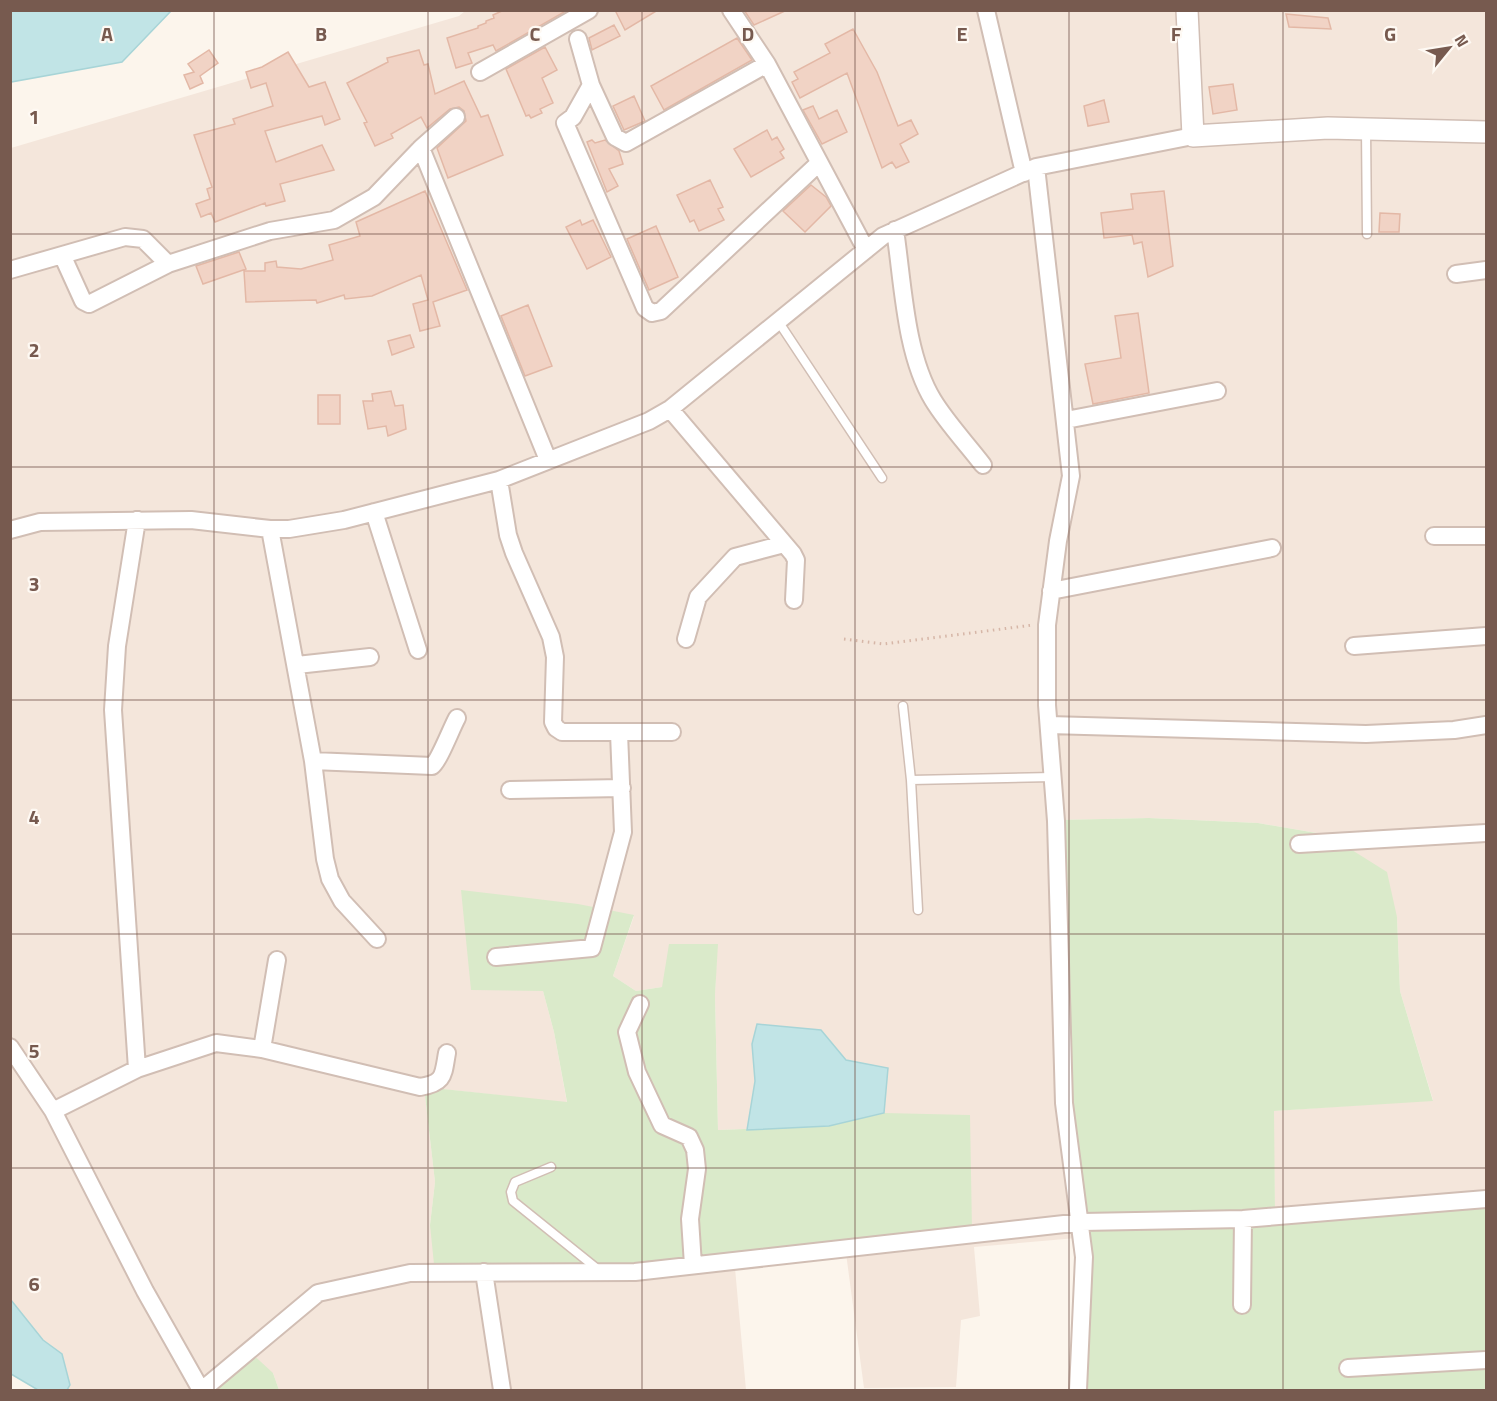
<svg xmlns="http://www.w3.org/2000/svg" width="1497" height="1401" viewBox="0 0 1497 1401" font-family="'Titillium Web',sans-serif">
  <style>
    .residential { fill: #f4e6db }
    .green { fill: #daeaca }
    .water { fill: #c1e4e6; stroke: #a7d4d7; stroke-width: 1.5 }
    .building { fill: #f1d3c5; stroke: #e3b8a6; stroke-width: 1.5 }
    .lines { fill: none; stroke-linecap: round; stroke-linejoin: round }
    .service-casing { stroke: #d1beb4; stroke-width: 11 }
    .minor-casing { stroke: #d1beb4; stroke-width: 20 }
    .tertiary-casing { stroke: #d1beb4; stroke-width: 24 }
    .path { stroke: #d6b6a7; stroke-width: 3; stroke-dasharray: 1.5 4.5; stroke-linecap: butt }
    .service { stroke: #fff; stroke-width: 8 }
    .minor { stroke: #fff; stroke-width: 16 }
    .tertiary { stroke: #fff; stroke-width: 21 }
    .grid { fill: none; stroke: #775a4f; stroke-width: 1.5; stroke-opacity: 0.55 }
    .grid-label { font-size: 20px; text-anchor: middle; font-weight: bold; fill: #775a4f; stroke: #fef9f3; stroke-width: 4.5; stroke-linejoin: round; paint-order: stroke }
  </style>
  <rect width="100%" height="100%" fill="#fcf5ec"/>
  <path class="residential" d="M465 11H1486V1196L1275 1211 1273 1111 1433 1100 1400 991 1397 917 1328 835 1258 823 1149 818 1058 820 1073 1104 1088 1237 974 1247 980 1316 961 1320 956 1387 864 1388 829 1126 718 1130 715 995 717 944 662 987 636 991 613 976 634 916 543 991 554 1032 567 1103 424 1087 435 1182 430 1225 734 1257 746 1390H279L273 1373 202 1390H38L11 1374V148L459 16Z"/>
  <path class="green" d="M1149 818 1258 823 1328 835 1387 872 1397 917 1400 991 1433 1101 1274 1111 1275 1210 1486 1196V1390H1083L1088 1222 1073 1104 1057 820Z
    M461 890 578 904 634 915 613 976 636 991 662 987 669 944H718L715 995 718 1130 829 1126 884 1113 970 1115 972 1231 631 1265 435 1274 430 1225 435 1182 424 1087 567 1102 554 1032 543 991 471 990Z
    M249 1351 273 1373 279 1390H202Z"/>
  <path class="water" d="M10 11 11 10 171 11 122 62 11 82Z
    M757 1024 821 1030 846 1060 888 1068 884 1113 829 1126 747 1130 755 1081 752 1044Z
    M11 1300 43 1340 62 1354 70 1385 67 1390H38L11 1374Z"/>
  <path class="building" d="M504 10 566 11 496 51 493 45 468 53 472 63 456 68 447 38 478 28V26L486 23V21L494 18 493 15Z
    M615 10H658L625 30Z
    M744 10H787L754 25Z
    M1286 14 1328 18 1331 29 1289 27Z
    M614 25 620 36 592 50 589 38Z
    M853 29 877 72 898 126 911 120 918 134 900 144 909 162 896 168 892 162 882 168 847 73 800 98 792 82 798 79 794 72 830 53 825 44Z
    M737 38 752 60 664 110 651 86Z
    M545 47 557 70 542 78 553 103 540 109 542 113 531 118 529 115 526 116 506 69Z
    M209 50 218 63 200 76 203 83 190 89 184 75 194 72 188 64Z
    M419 50 424 65 428 64 435 94 464 81 481 117 488 115 503 155 448 178 437 148 466 121 464 111 459 107 450 109 427 128 421 117 391 134 393 138 375 146 364 123 367 122 347 83 388 62 387 58Z
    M288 52 309 87 325 82 340 119 325 125 322 116 265 131 276 162 322 145 334 170 280 184 285 201 266 206 265 203 215 222 211 213 201 217 196 204 210 199 207 189 212 187 194 135 235 124 233 119 273 106 266 83 251 88 246 72 262 67Z
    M1233 84 1237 110 1213 114 1209 87Z
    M634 96 645 121 624 130 613 106Z
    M1104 100 1109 122 1088 126 1084 106Z
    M813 106 819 119 837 110 847 132 822 144 803 110Z
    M767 130 772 140 777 137 784 149 780 152 784 158 751 177 734 149Z
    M592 140 595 143 605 140 619 151 623 164 609 169 618 186 607 192 587 142Z
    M710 180 723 207 718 209 724 220 699 231 694 220 690 222 677 195Z
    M811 185 826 197 831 206 805 232 783 211Z
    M425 191 467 290 433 302 440 326 420 331 413 304 428 300 421 275 372 296 345 299 344 295 317 303 316 300 246 302 244 271H265V263L276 261 277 267 301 269 333 260 329 245 360 236 356 222Z
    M1164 191 1173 266 1148 277 1142 242 1134 244 1132 235 1104 238 1101 213 1133 209 1131 194Z
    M1380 213 1400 214 1399 232H1379Z
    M580 220 582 225 593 220 611 257 587 269 566 227Z
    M656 226 678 277 649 290 627 239Z
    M239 252 246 269 203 284 196 266Z
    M528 305 552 366 525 376 501 316Z
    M1138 313 1149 393 1093 404 1085 364 1121 358 1115 316Z
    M410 335 414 347 392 355 388 341Z
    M391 391 395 406 403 405 406 429 388 436 386 426 368 429 363 401H373L372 394Z
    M318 395H340V424H318Z"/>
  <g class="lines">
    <defs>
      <path id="service" d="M1366 129 1367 234
        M778 321 882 478
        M903 706 911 780 918 910
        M911 780 1053 777
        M551 1167 515 1182 511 1192 513 1201 600 1271"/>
      <path id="minor" d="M731 10 767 64 866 250
        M986 10 1024 173
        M578 39 591 85 573 117 565 123 645 308 652 313 661 311 819 163
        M480 72 589 10
        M591 85 615 137 626 143 767 64
        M456 117 421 148 548 460
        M895 230C903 283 905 354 933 400 947 423 967 444 983 465
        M63 257 83 301 89 304 168 264
        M10 270 125 237 143 239 168 264 270 231 334 220 374 197 421 148
        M1456 274 1486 270
        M670 409 793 554 796 560 794 600
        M1066 420 1217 391
        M499 480 508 535 514 553 551 637 555 657 553 722 556 728 562 732H672
        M374 512 418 650
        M270 529 313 761 325 859 330 879 342 901 377 939
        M10 530 40 522 191 520 270 529H289L344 520 499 480 649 421 670 409 883 236 1036 167
        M1434 536H1486
        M1051 591 1272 548
        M686 639 698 597 735 557 784 544
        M1354 646 1486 636
        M297 665 370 657
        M1049 725 1366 734 1454 730 1486 725
        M313 761 432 766C439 761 451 729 457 718
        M510 790 622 788
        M1299 844 1486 833
        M496 957 592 948 623 832 619 733
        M640 1004 627 1032 637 1072 662 1125 689 1137 695 1150 697 1169 690 1219 693 1265
        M10 1047 53 1111 145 1291 201 1390
        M262 1049 277 960
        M137 1069 113 710 117 646 137 520
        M53 1111 137 1069 216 1043 262 1049 420 1087C445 1083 443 1075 447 1053
        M484 1272 502 1390
        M1242 1305 1243 1219
        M1348 1368 1486 1360
        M202 1390 318 1293 410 1273 635 1272 1082 1222 1243 1219 1486 1199
        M1078 1390 1084 1257 1064 1103 1056 821 1047 705V625L1058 541 1071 476 1036 167 1193 136"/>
      <path id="tertiary" d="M1187 10 1193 136 1328 128 1486 132"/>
    </defs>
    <use href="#service" class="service-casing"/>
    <use href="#minor" class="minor-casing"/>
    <use href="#tertiary" class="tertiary-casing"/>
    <path class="path" d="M844 639 884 644 1033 625"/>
    <use href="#service" class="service"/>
    <use href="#minor" class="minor"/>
    <use href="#tertiary" class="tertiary"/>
  </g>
  <path class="grid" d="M214 10V1390M428 10V1390M642 10V1390M855 10V1390M1069 10V1390M1283 10V1390M10 234H1486M10 467H1486M10 700H1486M10 934H1486M10 1168H1486"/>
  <g class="grid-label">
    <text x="107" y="41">A</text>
    <text x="321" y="41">B</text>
    <text x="535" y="41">C</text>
    <text x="748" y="41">D</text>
    <text x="962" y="41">E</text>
    <text x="1176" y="41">F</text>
    <text x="1390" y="41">G</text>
    <text x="34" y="124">1</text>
    <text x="34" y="357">2</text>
    <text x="34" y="591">3</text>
    <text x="34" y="824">4</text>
    <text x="34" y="1058">5</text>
    <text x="34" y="1291">6</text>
  </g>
  <rect width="1497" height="1401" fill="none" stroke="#775a4f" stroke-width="24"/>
  <g transform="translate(1449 48) rotate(60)" stroke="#fef9f3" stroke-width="4.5" paint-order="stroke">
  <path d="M0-4.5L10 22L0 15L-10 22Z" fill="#775a4f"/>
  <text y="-9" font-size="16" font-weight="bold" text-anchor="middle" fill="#775a4f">N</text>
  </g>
</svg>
